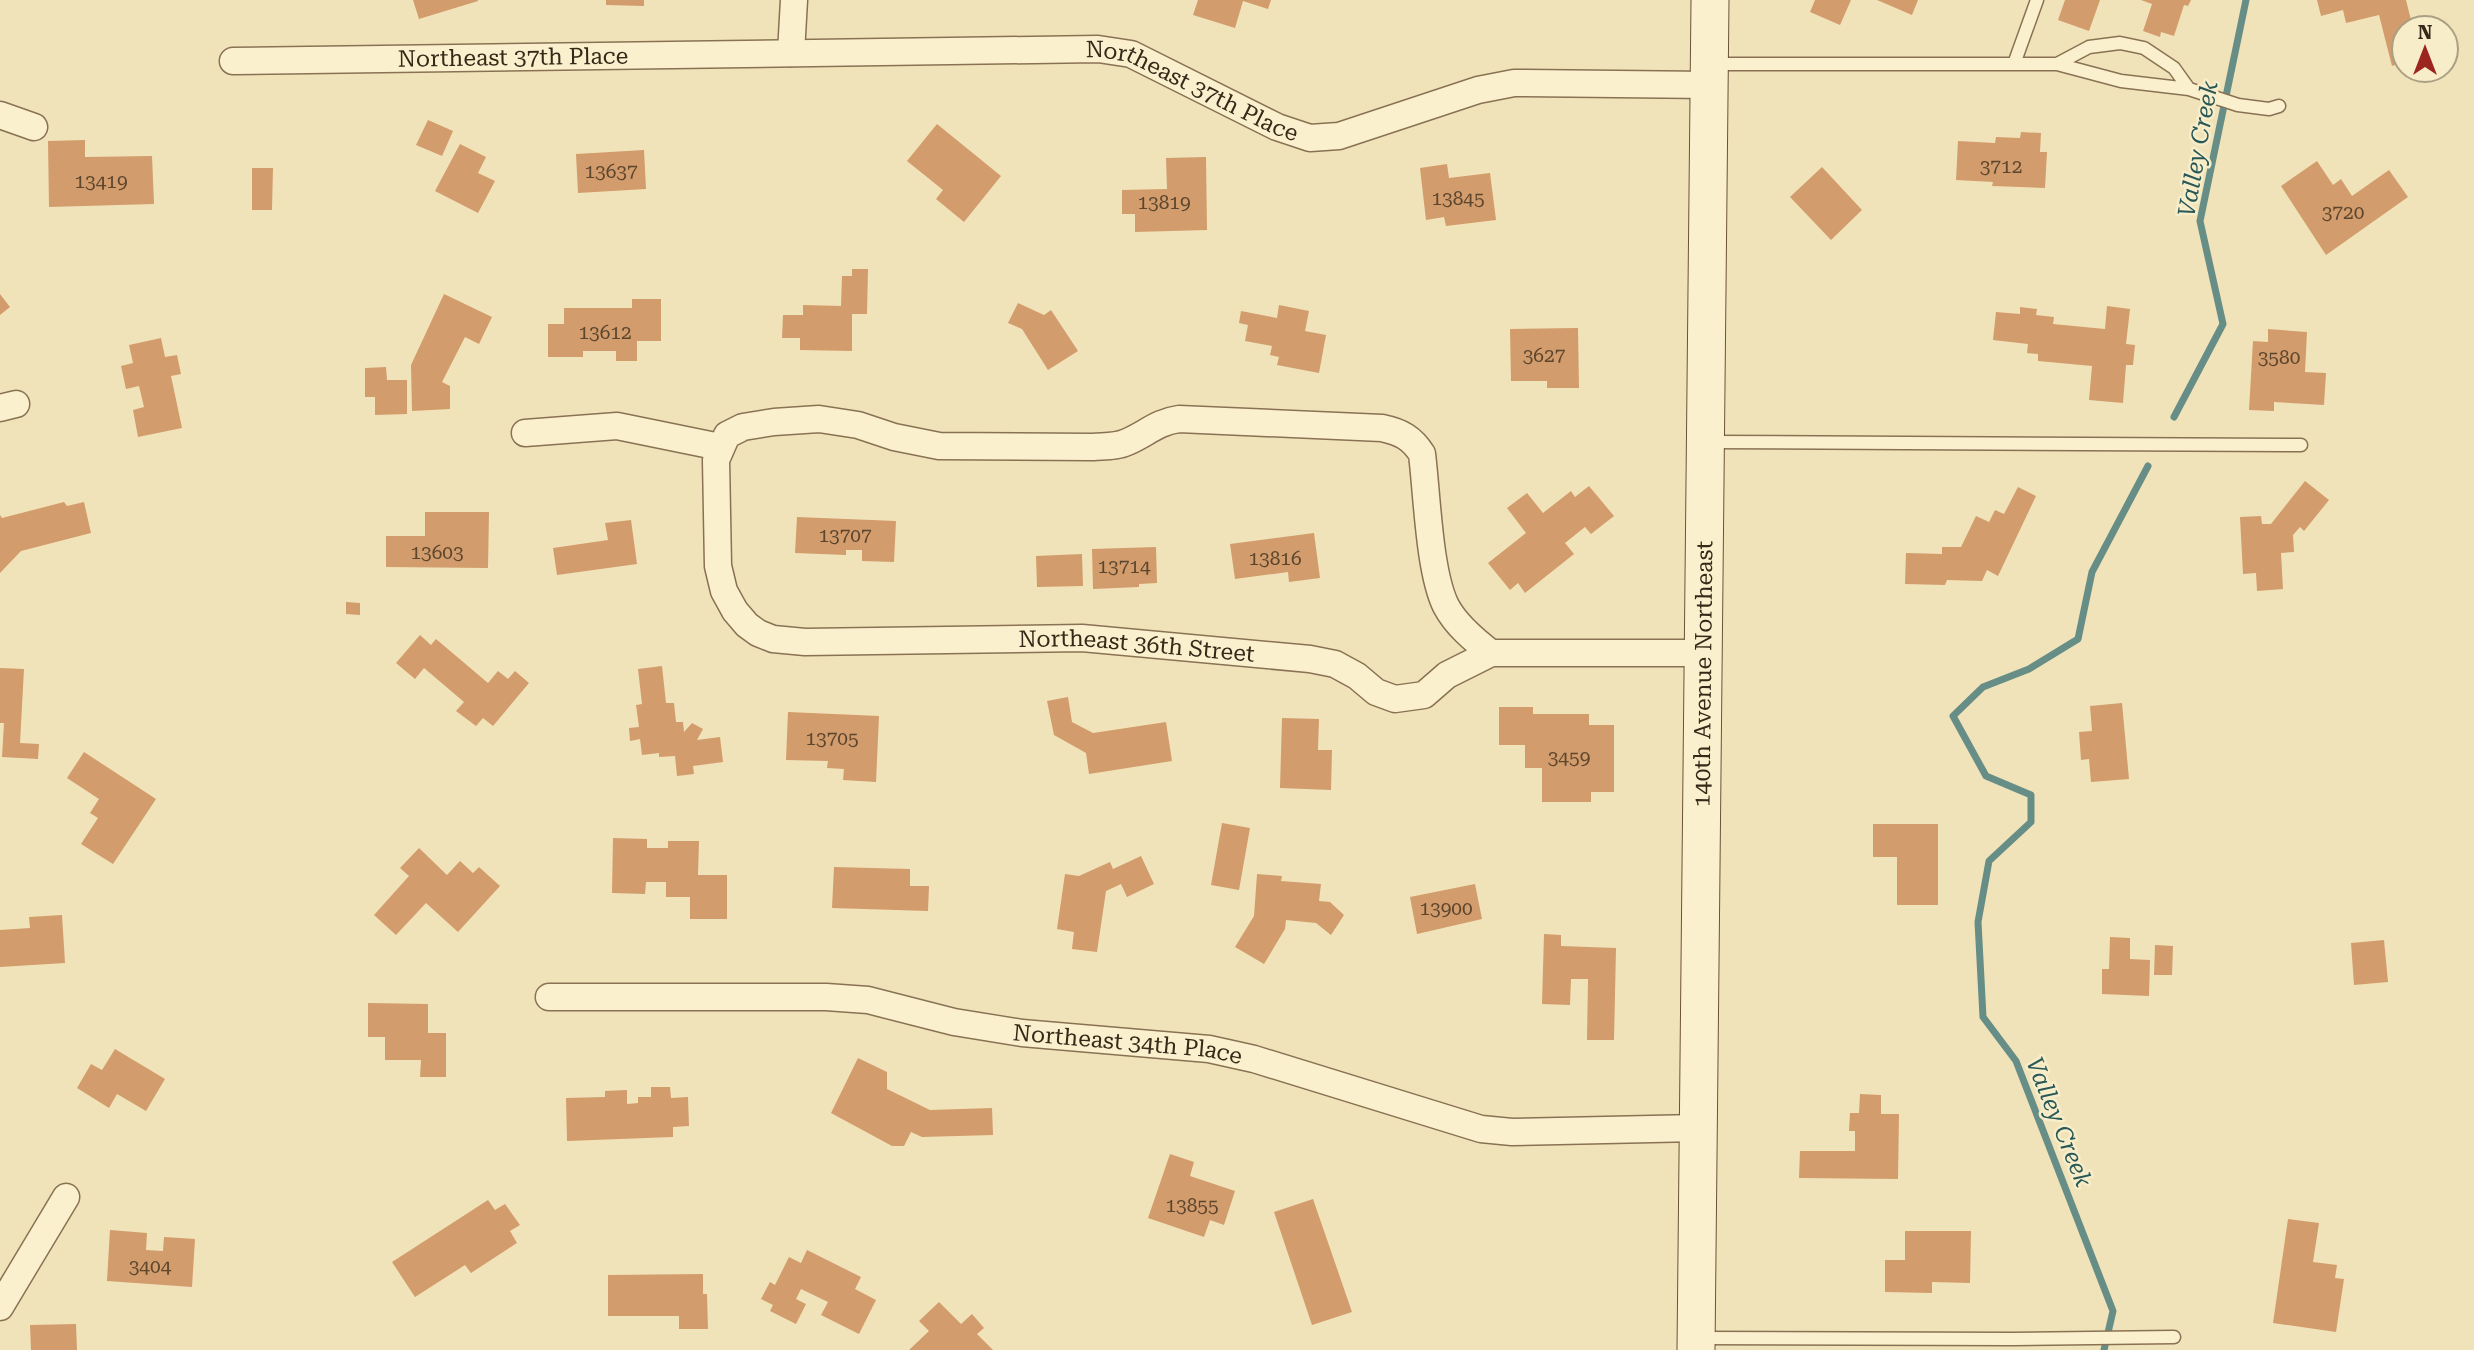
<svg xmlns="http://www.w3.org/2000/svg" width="2474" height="1350" viewBox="0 0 2474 1350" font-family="'Roboto Serif',serif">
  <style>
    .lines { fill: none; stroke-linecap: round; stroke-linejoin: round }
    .stream { stroke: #668e86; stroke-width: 7 }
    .building { fill: #d29c6c }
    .lane-casing { stroke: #887253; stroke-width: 15 }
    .street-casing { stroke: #887253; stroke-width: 29 }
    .secondary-casing { stroke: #695337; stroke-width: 39 }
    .lane { stroke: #fbf0cd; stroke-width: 12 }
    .street { stroke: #fbf0cd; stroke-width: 26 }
    .secondary { stroke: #fbf0cd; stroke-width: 37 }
    .labels { text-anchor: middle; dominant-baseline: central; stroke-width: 5; stroke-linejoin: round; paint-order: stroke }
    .number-label { font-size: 19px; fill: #5d462e }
    .street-label { font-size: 23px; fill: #362919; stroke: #f8edc9 }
    .water-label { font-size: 24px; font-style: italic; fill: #275756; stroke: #f8edc9 }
  </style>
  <rect width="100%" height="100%" fill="#f1e3b9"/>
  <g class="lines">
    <path class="stream" d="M2174 417 2223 324 2200 221 2246 0
      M2104 1350 2113 1311 2016 1061 1983 1017 1978 922 1989 861 2031 822V795L1986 776 1953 716 1983 687 2029 669 2078 639 2092 572 2148 466"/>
  </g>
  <path class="building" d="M413 0H478V1L419 19Z
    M606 0H644V6L606 5Z
    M1198 0H1271L1268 9 1243 1 1235 28 1193 15Z
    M1815 0H1851L1840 25 1810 12Z
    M1877 0H1918L1912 15Z
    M2065 0H2100L2089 31 2058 20Z
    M2141 0H2191L2188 6 2184 5 2174 36 2161 32 2160 37 2143 31 2152 4Z
    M2317 0H2406L2413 28H2404V62L2392 66 2379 15 2346 23 2343 10 2321 16Z
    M428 120 453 131 442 156 416 145Z
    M937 124 1001 176 964 222 936 199 943 190 907 161Z
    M2021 132 2041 133 2040 152H2047L2045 188 1992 186 1993 182 1956 180 1958 141 1995 143 1996 137 2020 138Z
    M85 140V157L152 156 154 204 49 207 48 141Z
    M460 144 486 157 478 173 495 181 478 213 435 191Z
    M644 150 646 189 578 193 576 154Z
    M1206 157 1207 230 1135 232V214H1122V190L1167 189 1166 158Z
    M2317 161 2333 185 2341 179 2352 196 2389 170 2408 197 2326 255 2281 186Z
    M1447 164 1449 178 1490 173 1496 220 1446 226 1444 217 1426 220 1420 168Z
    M1822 167 1862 210 1831 240 1790 197Z
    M252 168H273L272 210H252Z
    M852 269H868L867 314H852V351L800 350V338H782L783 315H803V305L841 306 842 276H852Z
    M0 294 10 307 0 315Z
    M444 294 492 317 479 344 465 337 442 382 450 386V409L412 411 411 365Z
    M632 299H661V341H637V361H616V351H583V357H548V324H564V308H632Z
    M1018 303 1044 315 1051 310 1078 351 1048 370 1022 329 1008 323Z
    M1279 305 1309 311 1305 331 1326 335 1319 373 1277 365 1279 357 1270 355 1272 346 1245 341 1248 325 1239 323 1241 311 1277 318Z
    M2107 306 2130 309 2126 344 2135 345 2133 365H2126L2123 403 2089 400 2092 366 2038 361V354L2027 353 2028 344 1993 340 1996 312 2020 314V307L2037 309 2036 315 2054 317 2053 324 2105 329Z
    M1578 328 1579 388H1547V381H1511L1510 329Z
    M2268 329 2307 332 2305 372 2326 373 2324 405 2274 402V411L2249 410 2253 341 2268 342Z
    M161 338 165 357 177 355 181 374 171 376 182 428 138 437 133 410 144 407 139 386 126 389 121 366 133 363 129 345Z
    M386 367 387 380H407V414L375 415V397H365V368Z
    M2305 481 2329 500 2304 531 2300 527 2293 535 2294 552 2281 553 2283 589 2257 591 2256 573 2243 574 2240 517 2261 516 2262 524H2271Z
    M1589 486 1614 516 1591 534 1585 527 1565 543 1574 554 1525 593 1518 583 1510 590 1488 563 1526 533 1507 508 1527 493 1543 513 1571 491 1575 497Z
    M2018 487 2036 496 1998 576 1987 570 1982 581 1947 580 1945 585 1905 584 1906 553 1942 554V547H1961L1976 516 1989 522 1995 510 2004 514Z
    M64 502 67 506 84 502 91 533 21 551 0 573V515L2 518Z
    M425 512H489L488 568 386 567V536H425Z
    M797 517 896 521 894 562 862 561V550H846V555L795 553Z
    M631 520 637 564 557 575 553 548 608 540 605 523Z
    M1314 533 1320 578 1289 582 1288 572 1235 579 1230 544Z
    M1156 547 1157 583 1139 584V587L1093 589 1092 549Z
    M1082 554 1083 586 1037 587 1036 556Z
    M346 602 360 603V615L346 614Z
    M420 635 431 645 436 639 488 683 498 671 508 679 515 671 529 683 493 726 483 718 476 726 456 711 464 702 424 668 415 679 396 663Z
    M662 666 666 703H674L676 722H683L684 732 692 723 703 729 697 740 720 737 723 762 693 766 694 774 677 776 675 756 659 757V753L642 755 640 739 630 741 629 728 639 727 636 705 642 704 638 669Z
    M0 668 24 669 20 743 39 744 38 759 2 757 4 723H0Z
    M1068 697 1072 722 1093 733 1166 722 1172 761 1089 774 1086 753 1054 735 1047 701Z
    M2122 703 2129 779 2091 782 2089 759 2081 760 2079 732 2092 731 2090 706Z
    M1499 707H1533V714H1589V725H1614V792H1591V802H1542V768H1525V745H1499Z
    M788 712 879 716 876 782 843 780 844 769 827 768 828 761 786 760Z
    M1282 718 1319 719 1318 750H1332L1331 790 1280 788Z
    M84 752 156 799 113 864 81 844 98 818 90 813 99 799 67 778Z
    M1222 823 1250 828 1239 890 1211 885Z
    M1873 824H1938V905H1897V857H1873Z
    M613 838 647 839V848H668V841H699L698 875H727V919H690V897H666V882H646L645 894 612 893Z
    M419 848 447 875 460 861 473 873 479 867 500 886 458 932 426 903 396 935 374 915 409 876 400 868Z
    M1141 856 1154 884 1127 897 1121 884 1106 891 1097 952 1072 949 1074 932 1057 929 1065 874 1079 876 1110 862 1113 869Z
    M834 867 910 869V886H929L928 911 832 908Z
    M1257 874 1282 876 1281 881 1321 884 1319 901 1330 902 1344 915 1331 935 1316 923 1286 920 1285 929 1264 964 1235 947 1254 916Z
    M1475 884 1482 919 1417 934 1410 897Z
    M62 915 65 963 0 967V930L30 928 29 917Z
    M1544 934 1561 935V946L1616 948 1614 1040H1587L1588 979H1571L1570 1005 1542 1004Z
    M2110 937 2130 938V959L2150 960 2149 996 2102 994V969H2109Z
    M2384 940 2388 982 2354 985 2351 943Z
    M2155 945 2173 946 2172 975H2154Z
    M368 1003 428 1004V1033H446V1077H420L421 1060H385V1037H368Z
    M115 1049 165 1079 146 1111 117 1094 109 1108 77 1088 91 1064 102 1070Z
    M858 1058 887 1072V1089L930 1110 992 1108 993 1135 922 1137 911 1132 904 1146H892L831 1113Z
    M651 1087H670L671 1098 688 1097 689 1126 673 1127V1137L567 1141 566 1098 605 1097V1091L627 1090V1104L638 1103V1097H651Z
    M1860 1094 1881 1095V1114H1899L1898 1179 1799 1178 1800 1151H1855V1131H1849L1850 1113H1859Z
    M1170 1154 1194 1162 1190 1176 1235 1191 1224 1225 1210 1220 1204 1237 1148 1218Z
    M1313 1199 1352 1312 1312 1325 1274 1212Z
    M488 1200 495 1210 505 1204 520 1225 510 1231 517 1243 471 1273 465 1265 415 1297 392 1262Z
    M2288 1219 2319 1223 2313 1262 2337 1265 2335 1278 2344 1279 2336 1332 2273 1323Z
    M110 1230 147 1233 146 1250 163 1251 164 1237 195 1239 192 1287 107 1281Z
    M1905 1231H1971L1970 1283 1932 1282V1293L1885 1292V1260H1905Z
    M807 1250 861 1277 855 1289 876 1300 859 1334 821 1315 828 1302 801 1289 796 1299 806 1304 796 1324 770 1311 773 1305 761 1299 770 1282 775 1285 789 1257 801 1263Z
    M703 1274V1294H707L708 1329H679V1316H608V1275Z
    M939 1302 961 1324 972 1314 984 1328 977 1334 993 1350H909L929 1331 919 1321Z
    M76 1324 77 1350H31L30 1325Z"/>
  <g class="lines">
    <defs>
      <path id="lane" d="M1713 64H2057L2089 47 2120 43 2144 48 2174 68 2189 89 2238 105 2269 109 2279 106
        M2014 64 2037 0
        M2057 64 2121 81 2189 89
        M1710 442 2301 445
        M1700 1338 2012 1339 2174 1337"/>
      <g id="street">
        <path d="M791 53 794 0"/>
        <path id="s1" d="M233 61 1098 49 1131 54 1277 127 1310 138 1339 136 1478 90 1514 83 1709 85"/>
        <path d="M0 115 34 127"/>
        <path d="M0 408 16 404"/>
        <path d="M525 433 617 426 720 447"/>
        <path id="s2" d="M1491 653C1474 640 1456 625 1446 606 1429 572 1427 494 1422 454 1412 438 1401 432 1382 428L1179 419C1157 422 1146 434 1127 442 1117 447 1104 446 1093 447L939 446 894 437 858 425 819 419 774 422 743 427 727 435 716 460 718 566 724 591 735 611 747 625 758 633 773 639 805 642 1082 638 1310 659 1335 664 1357 676 1376 692 1395 699 1424 695 1447 675 1491 653H1703"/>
        <path id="s3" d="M549 997H826L868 1000 954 1022 1022 1033 1209 1049 1254 1059 1481 1129 1512 1132 1698 1128"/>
        <path d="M0 1307 66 1197"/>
      </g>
      <g id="secondary">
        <path id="s4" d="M1696 1350 1710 0"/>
      </g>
    </defs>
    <use href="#lane" class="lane-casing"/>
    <use href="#street" class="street-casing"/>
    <use href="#secondary" class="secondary-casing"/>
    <use href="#lane" class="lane"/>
    <use href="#street" class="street"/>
    <use href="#secondary" class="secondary"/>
  </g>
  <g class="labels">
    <g class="number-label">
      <text x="2001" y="166">3712</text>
      <text x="611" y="171">13637</text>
      <text x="101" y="181">13419</text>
      <text x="1458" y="198">13845</text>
      <text x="1164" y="202">13819</text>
      <text x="2343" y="212">3720</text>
      <text x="605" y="332">13612</text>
      <text x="1544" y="355">3627</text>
      <text x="2279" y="357">3580</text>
      <text x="845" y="535">13707</text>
      <text x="437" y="552">13603</text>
      <text x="1275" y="558">13816</text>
      <text x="1124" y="566">13714</text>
      <text x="832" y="738">13705</text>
      <text x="1569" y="757">3459</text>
      <text x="1446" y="908">13900</text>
      <text x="1192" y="1205">13855</text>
      <text x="150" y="1266">3404</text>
    </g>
    <g class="street-label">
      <text stroke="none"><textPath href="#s1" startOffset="280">Northeast 37th Place</textPath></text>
      <text stroke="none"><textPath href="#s1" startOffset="968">Northeast 37th Place</textPath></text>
      <text stroke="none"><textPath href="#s2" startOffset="1530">Northeast 36th Street</textPath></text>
      <text stroke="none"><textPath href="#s4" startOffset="676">140th Avenue Northeast</textPath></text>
      <text stroke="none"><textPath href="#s3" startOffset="583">Northeast 34th Place</textPath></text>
    </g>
    <g class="water-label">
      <text transform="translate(2198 149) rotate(-80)">Valley Creek</text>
      <text transform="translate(2059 1122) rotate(68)">Valley Creek</text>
    </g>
  </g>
  <g transform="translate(2425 49)"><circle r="33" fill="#f8edc9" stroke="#aa9f83" stroke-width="2"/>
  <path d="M0-5L12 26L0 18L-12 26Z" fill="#9b251f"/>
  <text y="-10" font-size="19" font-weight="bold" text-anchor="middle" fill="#362919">N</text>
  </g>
</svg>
